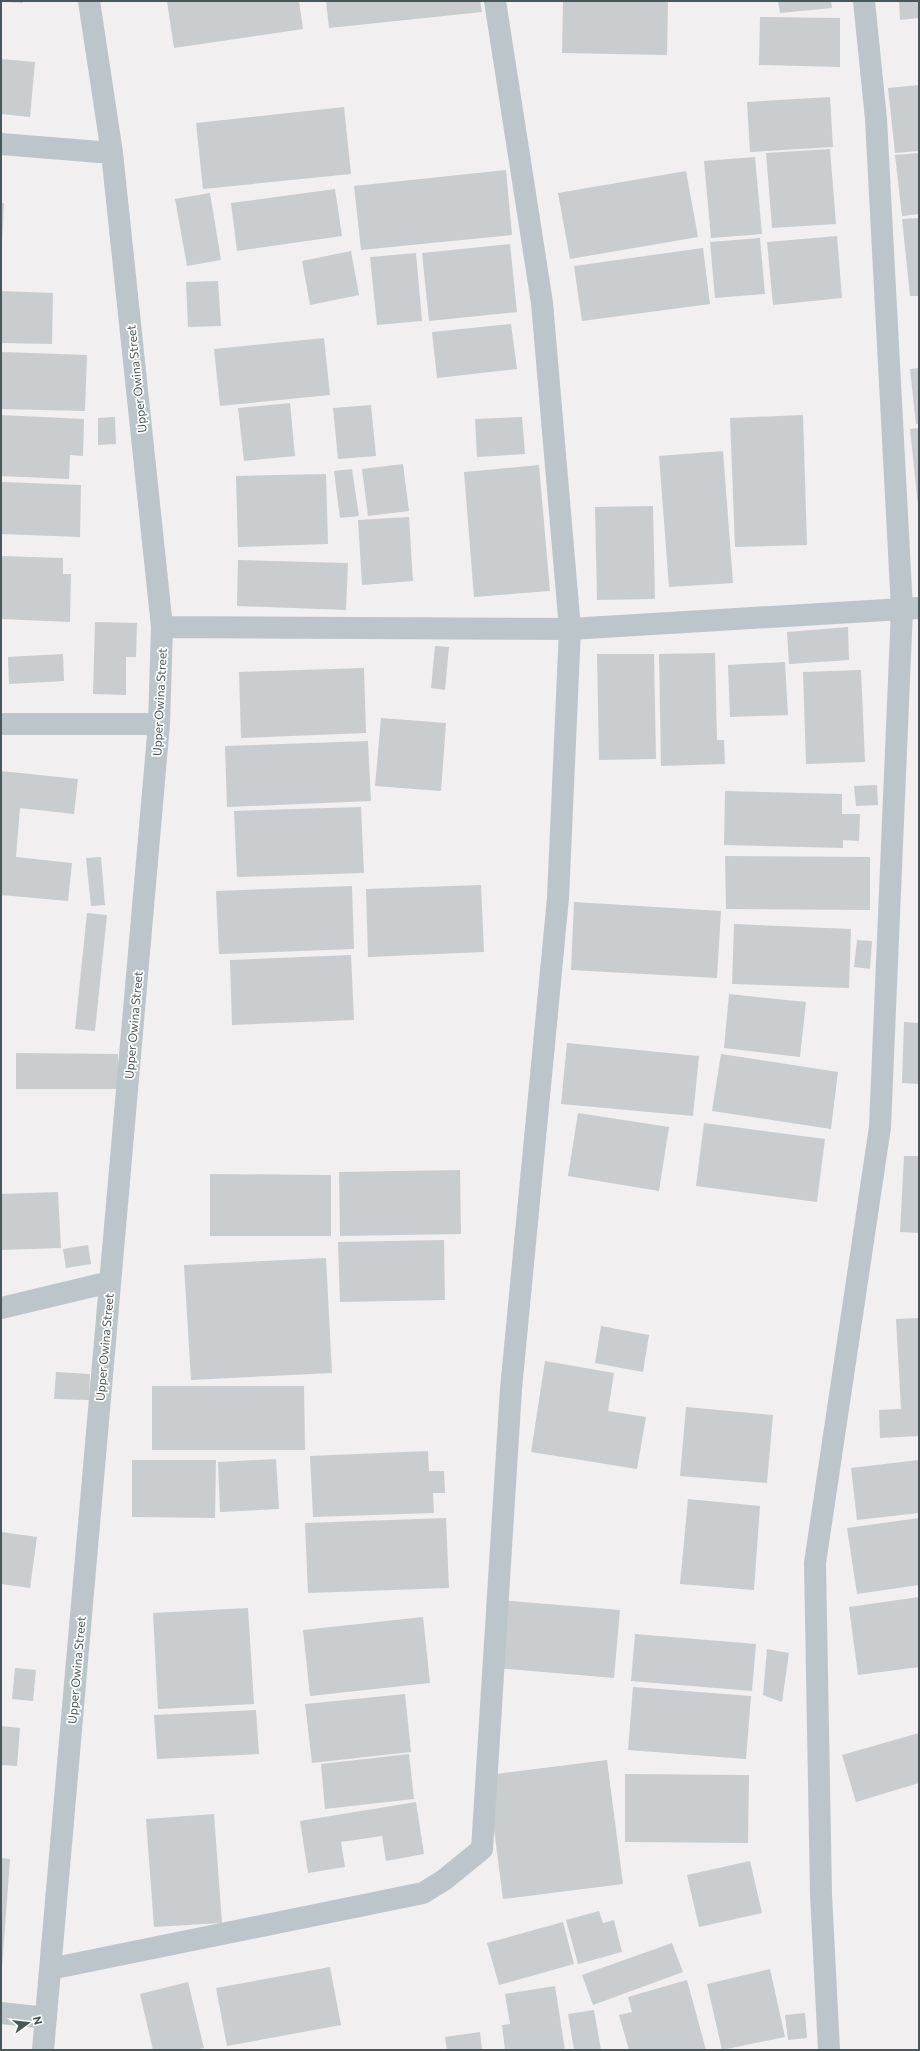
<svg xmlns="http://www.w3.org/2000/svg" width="920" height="2051" viewBox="0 0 920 2051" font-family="Commissioner,sans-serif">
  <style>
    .building { fill: #c9cdd0 }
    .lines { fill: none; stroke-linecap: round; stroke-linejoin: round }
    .minor { stroke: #bcc6ca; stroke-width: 22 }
    .labels { text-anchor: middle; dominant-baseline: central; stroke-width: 3.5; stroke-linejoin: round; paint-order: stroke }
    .street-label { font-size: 12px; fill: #49565a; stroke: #fff }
  </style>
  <rect width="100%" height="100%" fill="#f1efef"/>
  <path class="building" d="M5 1H23V3L5 2Z
    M167 1H299L303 29 174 48Z
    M326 1H480L482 12 329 28Z
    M563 1H668L667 55 562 53Z
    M778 1H831L832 8 780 13Z
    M899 1H919V18L900 20Z
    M760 17 840 18V67L759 65Z
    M1 59 35 62 30 117 1 114Z
    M919 85V151L895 153 888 88Z
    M830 97 833 147 750 152 747 102Z
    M344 107 351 174 203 189 196 123Z
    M830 149 836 224 772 228 766 153Z
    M919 153V214L902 216 895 155Z
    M755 157 762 234 711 238 704 161Z
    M506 170 512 235 361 250 354 186Z
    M686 171 698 237 570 259 558 193Z
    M335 189 342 236 237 251 231 203Z
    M210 193 221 260 187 266 175 199Z
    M1 203H4L2 244H1Z
    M919 218V296H910L902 219Z
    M837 236 842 298 773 305 767 242Z
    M760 238 765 294 715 298 710 242Z
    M510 244 517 312 429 321 422 253Z
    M703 248 710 304 582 321 574 266Z
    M351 251 359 295 310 305 302 261Z
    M416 253 422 321 377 325 370 257Z
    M218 281 221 326 188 327 186 282Z
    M1 291 53 293 52 344 1 343Z
    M511 324 517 369 437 378 432 332Z
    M324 338 330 395 220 406 214 349Z
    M1 352 87 355 85 411 1 409Z
    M919 368V424H916L910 369Z
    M290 403 295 456 244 461 238 408Z
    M371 405 376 456 338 459 333 408Z
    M1 415 84 419 83 456 70 455 69 479 1 476Z
    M803 415 807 545 735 547 730 418Z
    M115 417 116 444 98 445V418Z
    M522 417 525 454 477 457 475 419Z
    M919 428V506H918L910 429Z
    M723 451 733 583 669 587 659 456Z
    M403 464 409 511 368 516 362 469Z
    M539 465 550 591 474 597 464 472Z
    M352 469 359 516 340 518 334 471Z
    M326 474 328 544 238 547 236 476Z
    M2 482 81 485 80 537 1 534Z
    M653 506 655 599 597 600 595 507Z
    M409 517 413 581 362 585 358 520Z
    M1 556 63 558V574H71L70 622 1 619Z
    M238 560 348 563 346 610 237 606Z
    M95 622 137 623 136 657H126V695L93 694Z
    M848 627 849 660 789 664 787 632Z
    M435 646 449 647 445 690 431 688Z
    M715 653 717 740H724L725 764 661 766 659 654Z
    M63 654 64 681 9 684 8 657Z
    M597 654H654L656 759 599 760Z
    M785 662 788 715 730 717 728 665Z
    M364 668 366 733 241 738 239 672Z
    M861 670 865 762 806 764 803 672Z
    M381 718 446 723 441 791 375 786Z
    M368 741 371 801 227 807 225 746Z
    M1 771 78 779 74 814 20 808 16 857 72 863 68 901 1 895Z
    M877 785 878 805 856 806 854 786Z
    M725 791 842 794V814H860L859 841 843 840V848L724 845Z
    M361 807 364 873 237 877 234 811Z
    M725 856 870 857V910L726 909Z
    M101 857 105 905 91 906 86 858Z
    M481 885 484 952 368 957 366 889Z
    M352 886 354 949 219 954 216 891Z
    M574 902 721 911 717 978 571 970Z
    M87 913 107 915 95 1031 75 1029Z
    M734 924 851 929 849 988 732 984Z
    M857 940 872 941 870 969 854 967Z
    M351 955 354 1020 232 1025 230 960Z
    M729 994 806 1002 800 1057 724 1048Z
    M904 1022 919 1023V1084L902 1083Z
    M567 1043 699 1056 693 1116 561 1104Z
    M16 1053 118 1054V1089H16Z
    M721 1054 838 1072 831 1129 712 1111Z
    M578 1113 669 1127 659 1191 568 1176Z
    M704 1123 825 1139 817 1202 696 1186Z
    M904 1156H919V1233L900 1232Z
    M460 1170 461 1234 340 1236 339 1172Z
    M210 1174 331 1175V1236H210Z
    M58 1192 61 1248 1 1250V1194Z
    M444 1240 445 1300 340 1302 338 1242Z
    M88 1245 91 1264 66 1268 63 1249Z
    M326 1258 332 1373 191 1380 184 1265Z
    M919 1318V1436L880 1438 879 1410 901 1409 896 1319Z
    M601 1326 649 1335 643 1372 595 1363Z
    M545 1361 614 1373 608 1411 646 1417 637 1469 531 1452Z
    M56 1372 90 1374 89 1400 54 1399Z
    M152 1386H304L305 1450H152Z
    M686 1407 773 1415 767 1483 680 1476Z
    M428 1451 429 1471H444L445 1493H433L434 1513 313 1517 310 1456Z
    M276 1459 279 1509 220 1512 218 1462Z
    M132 1460H216L215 1518 132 1517Z
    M919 1460V1513L857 1520 851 1468Z
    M688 1499 760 1506 754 1590 680 1584Z
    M446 1518 449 1588 308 1593 305 1523Z
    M919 1518V1585L857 1594 847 1528Z
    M1 1532 37 1537 30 1588 1 1584Z
    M919 1597V1667L858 1675 849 1607Z
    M500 1600 620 1610 614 1678 495 1668Z
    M248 1608 254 1704 158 1709 153 1613Z
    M423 1617 430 1683 310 1696 303 1630Z
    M635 1634 756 1644 752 1691 631 1681Z
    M767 1649 789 1653 782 1702 763 1695Z
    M15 1668 36 1670 33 1701 12 1699Z
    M633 1687 751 1696 746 1759 628 1750Z
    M405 1694 411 1752 312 1763 305 1704Z
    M256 1710 259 1754 157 1759 154 1715Z
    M1 1726 20 1728 17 1766 1 1765Z
    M919 1733V1783L856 1802 842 1755Z
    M409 1754 414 1799 325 1809 321 1764Z
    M607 1760 623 1884 503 1899 487 1775Z
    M625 1774 749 1775 748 1843 625 1842Z
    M416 1802 424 1854 386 1861 382 1836 341 1842 345 1867 308 1873 300 1821Z
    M214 1814 222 1923 154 1927 146 1819Z
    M1 1858 10 1859 2 1968H1Z
    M750 1861 762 1913 699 1927 687 1875Z
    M599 1911 603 1923 614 1920 622 1952 578 1964 566 1920Z
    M563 1922 574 1964 499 1985 487 1943Z
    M672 1943 683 1972 593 2005 582 1975Z
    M330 1967 341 2025 227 2046 216 1988Z
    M770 1969 785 2037 722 2050 707 1984Z
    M687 1980 706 2050H629L619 2015 632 2012 628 1997Z
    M188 1982 204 2048 195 2050H153L140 1994Z
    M555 1986 565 2050H505L502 2025 510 2024 505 1994Z
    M594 2010 601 2050H574L568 2014Z
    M805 2013 807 2038 788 2040 785 2015Z
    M480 2032 482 2050H447L445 2037Z"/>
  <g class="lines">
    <path class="minor" d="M1 144 112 153
      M162 627 570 629 919 608
      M1 724H159
      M1 1308 110 1282
      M50 1969 423 1893 444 1880 482 1849 511 1389 558 898 570 629 542 303 495 1
      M1 2013 46 2018
      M43 2050 159 724 162 627 112 153 89 1
      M829 2050 821 1894 815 1563 880 1127 902 609 876 119 864 1"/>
  </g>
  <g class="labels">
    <g class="street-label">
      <text transform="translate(136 379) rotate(-96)">Upper Owina Street</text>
      <text transform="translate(159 702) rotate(-87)">Upper Owina Street</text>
      <text transform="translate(133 1025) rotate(-85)">Upper Owina Street</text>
      <text transform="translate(104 1347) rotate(-85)">Upper Owina Street</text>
      <text transform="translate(76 1670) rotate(-85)">Upper Owina Street</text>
    </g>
  </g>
  <rect width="920" height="2051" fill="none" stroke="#49565a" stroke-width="4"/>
  <g transform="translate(28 2023) rotate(75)" stroke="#ffffff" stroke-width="3" paint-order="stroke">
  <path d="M0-3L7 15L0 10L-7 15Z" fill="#49565a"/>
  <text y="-6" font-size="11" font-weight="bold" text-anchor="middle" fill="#49565a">N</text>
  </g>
</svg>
